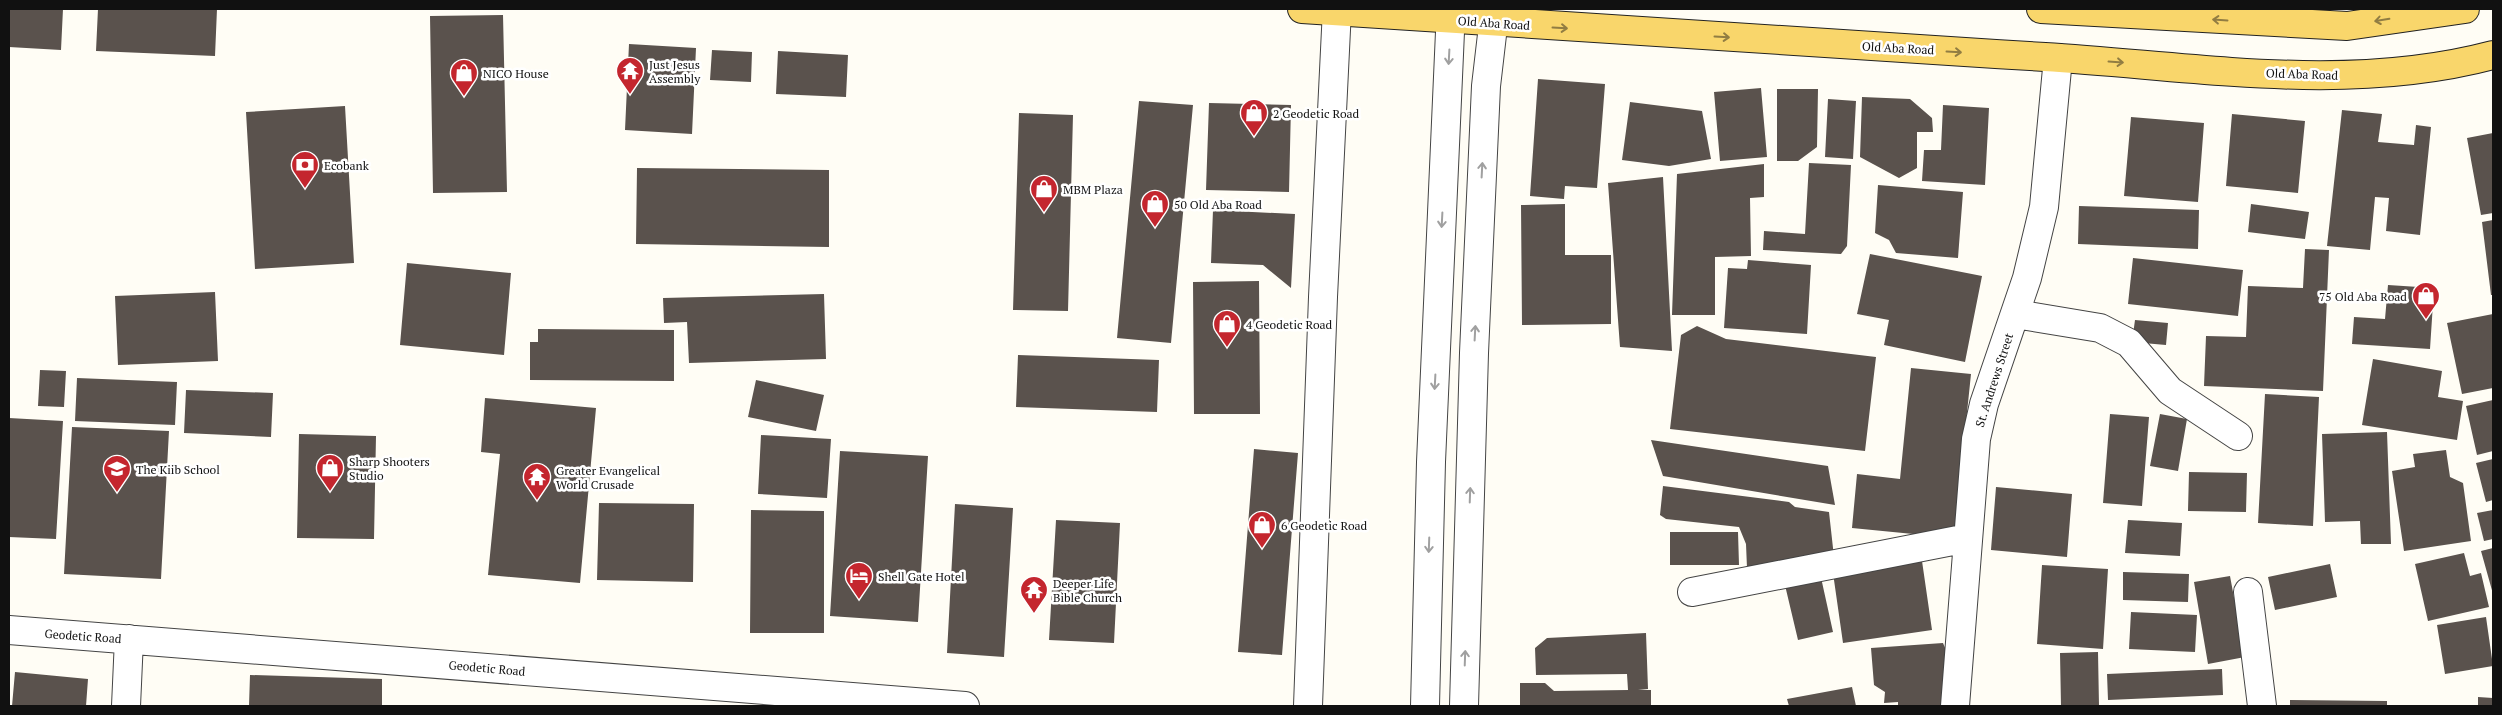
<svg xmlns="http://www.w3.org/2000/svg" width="2502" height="715" viewBox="0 0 2502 715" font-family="'PT Serif',serif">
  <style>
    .building { fill: #5a524d }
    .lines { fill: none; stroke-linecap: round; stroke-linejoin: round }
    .minor-casing { stroke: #444; stroke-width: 30 }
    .major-casing { stroke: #222; stroke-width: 30 }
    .minor { stroke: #fff; stroke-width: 28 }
    .major { stroke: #f9d66b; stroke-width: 28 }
    .oneway { stroke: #917d42 }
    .oneway2 { stroke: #a0a0a0 }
    .labels { text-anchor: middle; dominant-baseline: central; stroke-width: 5; stroke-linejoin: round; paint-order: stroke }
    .street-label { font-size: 12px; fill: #111; stroke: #fff }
    .poi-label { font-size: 12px; fill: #111; stroke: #fff; text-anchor: start }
  </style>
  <rect width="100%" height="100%" fill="#fffdf5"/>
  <path class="building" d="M9 9H63L61 50 9 47Z
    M98 9H217L215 56 96 51Z
    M503 15 507 192 433 193 430 16Z
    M629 44 696 48 692 134 625 130Z
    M712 50 752 52 751 82 710 80Z
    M778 51 848 55 846 97 776 94Z
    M1538 79 1605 84 1597 188 1565 186 1564 199 1530 196Z
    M1761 88 1767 157 1720 161 1714 92Z
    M1777 89H1818L1817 147 1798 161H1777Z
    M1862 97 1910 99 1932 118 1933 132H1917V168L1899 178 1860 157Z
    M1828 99 1856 101 1853 159 1825 157Z
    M1139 101 1193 105 1171 343 1117 338Z
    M1630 102 1702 111 1711 159 1669 166 1622 160Z
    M1209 103 1291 105 1289 192 1206 190Z
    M1943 105 1989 108 1985 185 1922 181 1924 150H1941Z
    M345 106 354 263 255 269 246 112Z
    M2342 110 2382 114 2378 142 2414 145 2416 125 2431 127 2420 235 2386 231 2389 198 2375 197 2370 250 2327 246Z
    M1019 113 1073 115 1068 311 1013 310Z
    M2232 114 2305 121 2298 193 2226 186Z
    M2131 117 2204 123 2198 202 2124 196Z
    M2493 133V213L2481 215 2467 138Z
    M1809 163 1851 165 1847 246 1841 254 1763 250 1764 231 1805 234Z
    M1764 164V197L1750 198 1751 256 1715 257V315H1672L1677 174Z
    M637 168 829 170V247L636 244Z
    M1663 177 1672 351 1620 347 1608 183Z
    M1878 185 1963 192 1958 258 1896 253 1889 240 1875 233Z
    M1565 204V255H1611V324L1522 325 1521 205Z
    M2251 204 2309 212 2305 239 2248 232Z
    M2079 206 2199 210 2198 249 2078 244Z
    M1213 210 1295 214 1291 288 1263 265 1211 263Z
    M2493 220V295H2491L2482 222Z
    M2305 249 2329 250 2323 391 2204 386 2206 336 2246 337 2248 286 2303 288Z
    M1870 254 1982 276 1965 362 1884 345 1889 320 1857 314Z
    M2133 258 2243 270 2238 316 2128 304Z
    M1748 260 1811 265 1807 334 1724 328 1728 268 1747 269Z
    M407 263 511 273 504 355 400 345Z
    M1259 281 1260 414H1194L1193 282Z
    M2388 285 2434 288 2430 349 2352 344 2354 317 2385 319Z
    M215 292 218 361 118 365 115 296Z
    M824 294 826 359 689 363 687 322 664 323 663 298Z
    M2493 314V388L2462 394 2447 323Z
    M2135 320 2168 323 2166 345 2132 342Z
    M1697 326 1726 339 1876 357 1865 451 1670 429 1681 335Z
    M538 329 674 330V381L530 380V342H538Z
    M1018 355 1159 360 1157 412 1016 407Z
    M2373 359 2442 371 2438 397 2463 401 2457 440 2362 425Z
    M1911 368 1971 374 1954 538 1852 528 1857 474 1900 479Z
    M40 370 66 371 64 407 38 406Z
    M77 378 177 382 175 425 75 421Z
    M756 380 824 395 816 431 748 417Z
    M186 390 273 393 271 437 184 433Z
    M2265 394 2319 397 2313 526 2258 523Z
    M485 398 596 408 580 583 488 575 500 454 481 452Z
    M2493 400V451L2477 455 2466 406Z
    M2110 414 2149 417 2142 506 2103 503Z
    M2160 414 2187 419 2178 471 2150 466Z
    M9 418 63 421 56 539 9 537Z
    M72 427 169 431 161 579 64 574Z
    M2387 432 2391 544H2361L2360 521 2325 522 2322 434Z
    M299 434 376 436 374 539 297 538Z
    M761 435 831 439 827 498 758 494Z
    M1651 440 1828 466 1835 505 1663 476Z
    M1254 449 1298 453 1282 655 1238 652Z
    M2446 450 2450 477 2463 483 2471 541 2404 551 2392 471 2415 467 2413 454Z
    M840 451 928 456 918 622 830 616Z
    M2493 459V500L2486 502 2476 463Z
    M2189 472 2247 473 2246 512 2188 511Z
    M1663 486 1789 502 1795 507 1829 512 1834 557 1747 568 1746 544 1739 527 1666 519 1660 515Z
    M1996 487 2072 494 2067 557 1991 550Z
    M599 503 694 504 693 582 597 580Z
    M955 504 1013 508 1004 657 947 653Z
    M751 510 824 511V633H750Z
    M2493 510V539L2484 541 2477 513Z
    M1056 520 1120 523 1114 643 1049 640Z
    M2128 520 2182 523 2180 556 2125 553Z
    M1670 532H1738L1739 565H1670Z
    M2493 548V594L2481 551Z
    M2464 553 2470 576 2481 573 2489 607 2428 621 2415 564Z
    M1922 561 1932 630 1843 643 1833 573Z
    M2330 564 2337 597 2275 610 2268 577Z
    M2042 565 2108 569 2103 649 2037 644Z
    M2123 572 2189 574 2188 602 2123 600Z
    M1820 573 1833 632 1798 640 1784 581Z
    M2230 576 2245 657 2208 664 2194 582Z
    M2131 612 2197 615 2195 652 2129 649Z
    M2486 617 2493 666 2445 674 2437 625Z
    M1646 633 1648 689 1638 690H1651V706H1520V683H1545L1554 691 1628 690 1627 674 1536 675 1535 648 1547 638Z
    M1943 643 1948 655 1949 706H1898V702L1884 703 1885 692 1874 685 1871 648Z
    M2098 652 2099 706H2061L2060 653Z
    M2222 669 2223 695 2108 700 2107 674Z
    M15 672 88 679 86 706H12Z
    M250 675 382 679V706H249Z
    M1852 687 1856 706H1789L1787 699Z
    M2478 697 2493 698V706H2478Z
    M2290 700 2387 701V706H2290Z"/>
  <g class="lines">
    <defs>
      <path id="minor" d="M2015 314 2100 328 2129 343 2170 391 2238 436
        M1692 592 1968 538
        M2248 592 2262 706
        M9 630 965 706
        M126 706 129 639
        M1308 706 1323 297 1337 9
        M1425 706 1431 462 1451 9
        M1464 706 1474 353 1486 86 1495 9
        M1955 706 1976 439 1984 404 2027 278 2044 207 2058 58"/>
      <path id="major" d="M1302 9C1549 26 1797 42 2045 57 2194 66 2346 94 2493 55
        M2041 9 2347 26 2465 9"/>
    </defs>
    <use href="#minor" class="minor-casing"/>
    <use href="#major" class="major-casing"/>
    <use href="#minor" class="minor"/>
    <use href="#major" class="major"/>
  </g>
  <defs><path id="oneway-shaft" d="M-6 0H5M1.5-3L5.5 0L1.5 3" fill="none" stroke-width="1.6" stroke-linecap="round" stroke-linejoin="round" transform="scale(1.25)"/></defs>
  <g class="oneway">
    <use href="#oneway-shaft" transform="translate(2220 20) rotate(-176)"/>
    <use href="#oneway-shaft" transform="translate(2382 20) rotate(171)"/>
    <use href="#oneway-shaft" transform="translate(1560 28) rotate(3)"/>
    <use href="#oneway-shaft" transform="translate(1722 37) rotate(3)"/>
    <use href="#oneway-shaft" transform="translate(1954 52) rotate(3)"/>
    <use href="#oneway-shaft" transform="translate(2116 62) rotate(4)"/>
  </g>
  <g class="oneway2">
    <use href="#oneway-shaft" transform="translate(1449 57) rotate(93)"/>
    <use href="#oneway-shaft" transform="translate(1482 170) rotate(-87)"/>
    <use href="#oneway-shaft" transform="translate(1442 220) rotate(93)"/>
    <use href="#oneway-shaft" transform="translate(1475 333) rotate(-87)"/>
    <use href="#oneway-shaft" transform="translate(1435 382) rotate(93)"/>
    <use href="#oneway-shaft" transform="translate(1470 495) rotate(-88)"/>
    <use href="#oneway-shaft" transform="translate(1429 545) rotate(92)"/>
    <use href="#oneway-shaft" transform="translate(1465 658) rotate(-88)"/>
  </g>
  <defs>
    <symbol id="temple-pin" viewBox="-11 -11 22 30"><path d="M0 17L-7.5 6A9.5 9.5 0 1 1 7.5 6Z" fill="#c4262e" stroke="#fff"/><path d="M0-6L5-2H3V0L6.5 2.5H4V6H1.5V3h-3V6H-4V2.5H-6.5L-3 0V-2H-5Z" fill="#fff"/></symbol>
    <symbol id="shop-pin" viewBox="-11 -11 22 30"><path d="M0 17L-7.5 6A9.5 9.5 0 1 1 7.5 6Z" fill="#c4262e" stroke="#fff"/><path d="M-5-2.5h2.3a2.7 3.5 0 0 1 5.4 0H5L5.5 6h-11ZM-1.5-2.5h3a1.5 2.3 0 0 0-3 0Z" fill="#fff"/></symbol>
    <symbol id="bank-pin" viewBox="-11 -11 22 30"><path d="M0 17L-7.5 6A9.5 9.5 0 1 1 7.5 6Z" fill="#c4262e" stroke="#fff"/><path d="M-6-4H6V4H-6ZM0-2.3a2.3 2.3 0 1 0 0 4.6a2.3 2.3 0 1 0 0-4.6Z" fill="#fff"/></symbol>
    <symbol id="school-pin" viewBox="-11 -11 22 30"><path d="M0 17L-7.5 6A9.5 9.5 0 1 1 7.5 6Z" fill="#c4262e" stroke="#fff"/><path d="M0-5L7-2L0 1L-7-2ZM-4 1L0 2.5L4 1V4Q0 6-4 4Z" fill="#fff"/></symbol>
    <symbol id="hotel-pin" viewBox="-11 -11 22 30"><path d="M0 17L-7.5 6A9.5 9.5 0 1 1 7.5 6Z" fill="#c4262e" stroke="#fff"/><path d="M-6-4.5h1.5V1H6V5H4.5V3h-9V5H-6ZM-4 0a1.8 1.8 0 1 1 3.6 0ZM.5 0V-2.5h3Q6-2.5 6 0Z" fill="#fff"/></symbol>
  </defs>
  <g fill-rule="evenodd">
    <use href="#temple-pin" x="614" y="55" width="32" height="43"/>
    <use href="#shop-pin" x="448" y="57" width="32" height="43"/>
    <use href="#shop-pin" x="1238" y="97" width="32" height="43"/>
    <use href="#bank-pin" x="289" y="149" width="32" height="43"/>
    <use href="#shop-pin" x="1028" y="173" width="32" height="43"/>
    <use href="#shop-pin" x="1139" y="188" width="32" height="43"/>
    <use href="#shop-pin" x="2410" y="280" width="32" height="43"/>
    <use href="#shop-pin" x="1211" y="308" width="32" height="43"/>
    <use href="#shop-pin" x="314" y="452" width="32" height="43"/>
    <use href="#school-pin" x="101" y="453" width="32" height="43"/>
    <use href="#temple-pin" x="521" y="461" width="32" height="43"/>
    <use href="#shop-pin" x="1246" y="509" width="32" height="43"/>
    <use href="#hotel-pin" x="843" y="560" width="32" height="43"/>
    <use href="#temple-pin" x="1018" y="574" width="32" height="43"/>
  </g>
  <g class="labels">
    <g class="street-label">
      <text transform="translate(1494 23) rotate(4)">Old Aba Road</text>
      <text transform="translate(1898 48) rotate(3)">Old Aba Road</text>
      <text transform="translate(2302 74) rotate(2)">Old Aba Road</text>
      <text transform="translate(1994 380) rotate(-72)">St. Andrews Street</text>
      <text transform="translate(83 636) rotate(4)">Geodetic Road</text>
      <text transform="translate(487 668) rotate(5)">Geodetic Road</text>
    </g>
    <g class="poi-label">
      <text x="649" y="64">Just Jesus<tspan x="649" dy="14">Assembly</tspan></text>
      <text x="483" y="73">NICO House</text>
      <text x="1273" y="113">2 Geodetic Road</text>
      <text x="324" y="165">Ecobank</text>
      <text x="1063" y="189">MBM Plaza</text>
      <text x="1174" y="204">50 Old Aba Road</text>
      <text x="2407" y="296" text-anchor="end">75 Old Aba Road</text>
      <text x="1246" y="324">4 Geodetic Road</text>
      <text x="349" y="461">Sharp Shooters<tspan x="349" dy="14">Studio</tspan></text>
      <text x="136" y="469">The Kiib School</text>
      <text x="556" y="470">Greater Evangelical<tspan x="556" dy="14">World Crusade</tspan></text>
      <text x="1281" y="525">6 Geodetic Road</text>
      <text x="878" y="576">Shell Gate Hotel</text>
      <text x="1053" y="583">Deeper Life<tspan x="1053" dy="14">Bible Church</tspan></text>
    </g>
  </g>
  <rect width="2502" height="715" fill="none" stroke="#111111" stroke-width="20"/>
</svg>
